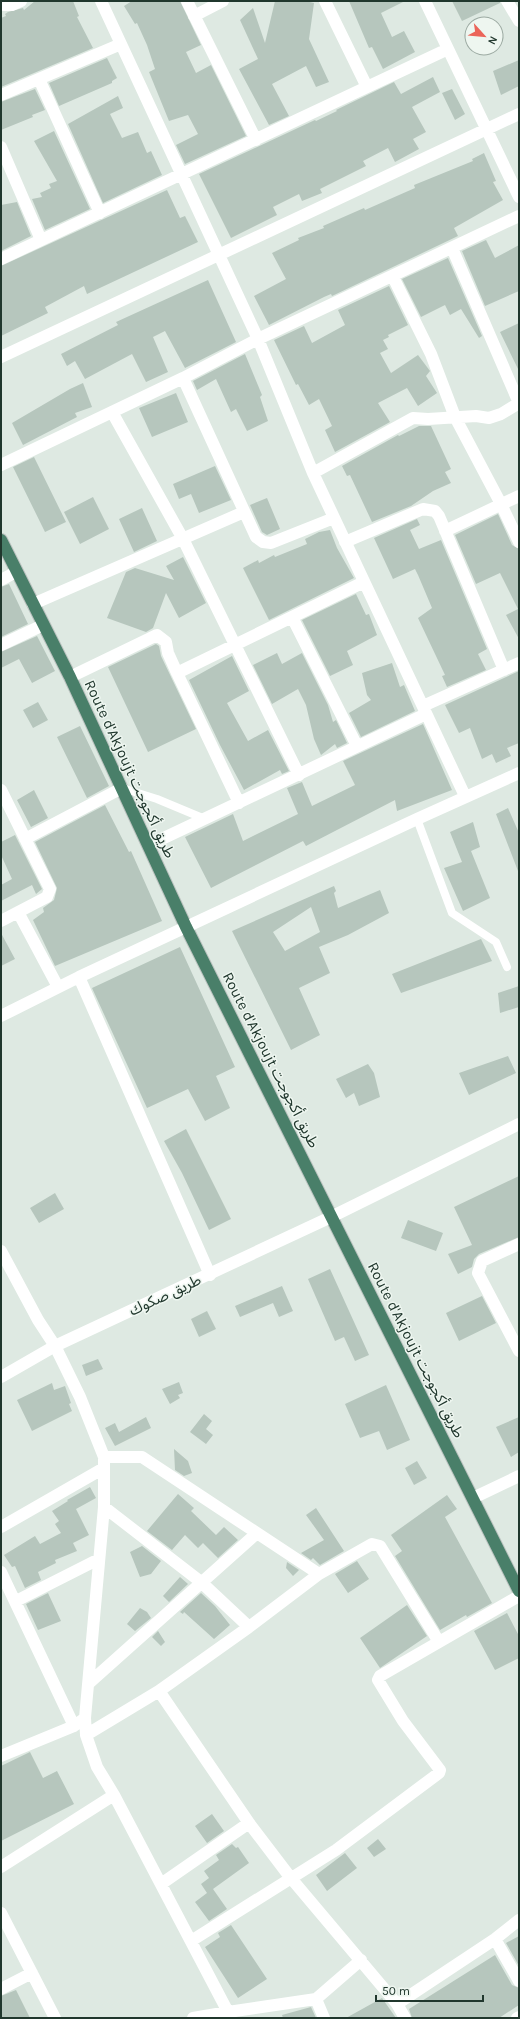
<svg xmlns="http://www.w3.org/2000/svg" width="520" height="2019" viewBox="0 0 520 2019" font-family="Karla,'Noto Sans Arabic',sans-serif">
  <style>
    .building { fill: #b6c6bd; fill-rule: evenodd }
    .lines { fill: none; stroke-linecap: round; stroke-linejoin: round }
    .trunk-casing { stroke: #bcc3c0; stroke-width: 14 }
    .service { stroke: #fff; stroke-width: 8 }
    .minor { stroke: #fff; stroke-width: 12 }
    .tertiary { stroke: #fff; stroke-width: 12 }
    .trunk { stroke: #497f69; stroke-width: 12 }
    .labels { text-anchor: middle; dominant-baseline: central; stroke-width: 3; stroke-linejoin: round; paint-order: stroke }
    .street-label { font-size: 15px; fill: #20372d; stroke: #eef6f0 }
  </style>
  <rect width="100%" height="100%" fill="#dee9e2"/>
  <path class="building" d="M35 1H73L79 16 77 17 93 48 1 87V18L6 16 5 14 8 12 23 8 24 10Z
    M132 1H180L201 45 186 52 196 73 211 65 246 136 185 164 176 145 198 134 188 115 169 121 149 72 155 69 147 45 137 23 135 24 124 6Z
    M275 1H305L314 3 309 39 329 82 316 87 306 66 272 84 289 116 269 125 239 69 258 59 240 20 253 8 265 43Z
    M349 1H405L381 13 392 37 404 31 415 52 383 69 372 47 369 48Z
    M452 1H500V3L462 21Z
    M107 58 117 78 112 81V83L59 106 49 83Z
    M519 60V86L501 95 493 71Z
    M433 77 440 92 412 107 426 132 413 139 419 149 395 162 388 148 363 161 366 166 320 189 322 193 302 201 299 194 273 207 277 215 231 238 199 174 315 120 316 121 337 111 336 110 394 82 401 94Z
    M35 89 45 110 32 115 33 117 1 130V102Z
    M452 89 465 114 455 120 442 93Z
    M118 96 123 108 110 114 122 138 138 132 147 153 151 151 162 175 103 203 68 124Z
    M54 131 90 209 45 230 32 199 42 197 40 193 51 188 49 184 57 181 34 141Z
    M484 153 496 181 493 182 503 200 454 228 458 236 332 296 331 294 324 297 269 325 254 296 286 279 272 253 299 240 298 238 324 228 323 226 364 208 365 210 415 188 414 185 473 161 472 159Z
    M167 190 180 218 185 216 198 242 87 294 84 286 45 307 48 313 1 336V266Z
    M17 202 31 236 1 251V205Z
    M486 240 495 258 519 245V291L485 306 462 251Z
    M448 258 482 336 479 338 461 309 450 315 445 305 421 317 402 279Z
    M208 280 236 342 185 368 165 331 153 337 168 372 146 382 132 354 85 379 75 361 67 366 61 354 118 325 116 322Z
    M389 286 408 325 388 335 389 337 383 340 388 349 380 353 391 373 418 355 430 371 426 376 437 393 418 406 407 388 378 403 390 422 335 452 325 430 332 426 319 399 309 405 298 384 296 385 274 340 304 326 312 343 345 325 338 310Z
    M519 323V371L500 332Z
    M245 354 262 395 260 397 268 421 247 431 236 409 231 412 216 379 197 390 193 381Z
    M83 383 92 407 75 413 77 417 23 445 12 423 70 389Z
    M176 393 188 422 152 437 139 408Z
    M419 426H431L451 469 445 472 451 483 433 491 411 506 372 522 350 475 347 476 342 466 398 435 399 436Z
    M34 457 66 522 45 532 13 467Z
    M215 466 231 500 199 513 191 494 179 499 173 484Z
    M93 497 109 529 80 544 64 512Z
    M267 498 280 529 267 535 262 532 250 505Z
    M142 508 157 541 134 552 119 519Z
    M498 514 512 545 519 549V639L506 615 518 609 500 573 476 584 455 535Z
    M417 519 420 525 410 530 419 549 441 540 487 649 478 654 486 670 447 687 442 676 445 675 418 618 432 608 418 575 415 569 393 579 374 538Z
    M330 530 337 548 354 578 269 620 243 568 258 560 259 563 274 555 275 557 307 544 305 539 319 532Z
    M183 557 206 603 179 618 166 593 153 628 146 632 107 618 126 572 135 568 174 580 166 566Z
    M9 584 28 624 1 637V587Z
    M356 594 366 615 369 614 377 635 347 651 353 665 330 676 302 620Z
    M37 636 55 671 32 683 19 659 1 668V652Z
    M156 644 159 646 161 656 196 729 148 752 108 667Z
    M277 653 282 664 302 653 328 705 333 722 336 720 347 743 337 748 335 744 321 755 314 739 306 705 298 689 272 704 253 665Z
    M232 656 249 691 227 703 248 741 268 730 289 771 282 774 280 770 244 790 220 745 189 680Z
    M392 663 400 687 404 685 415 711 361 737 349 713 371 700 367 695 362 673Z
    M519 671V743L507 748 511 756 496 763 492 754 482 759 470 728 459 733 445 705Z
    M38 702 48 720 33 728 23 710Z
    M423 724 452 790 397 811 395 800 306 846 303 841 211 888 185 837 233 814 243 841 298 814 287 788 302 782 312 806 355 785 343 761Z
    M80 726 109 786 87 798 57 737Z
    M34 790 48 818 31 827 17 800Z
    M105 805 129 852 131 851 162 921 55 966 33 920 44 912 43 908 54 900 57 888 35 842Z
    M508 808 519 833 518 871 496 814Z
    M473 822 480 847 471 851 490 898 463 911 444 868 462 862 450 832Z
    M15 835 42 889 36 894 32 885 1 901V885L12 879 1 855V842Z
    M334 886 336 891 334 893 338 908 380 890 389 913 348 935 319 947 330 973 299 988 320 1035 291 1050 232 931ZM311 907 320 932 285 951 273 932Z
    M1 933 15 959 1 966Z
    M481 939 492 961 401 993 392 974Z
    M180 947 235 1067 216 1076 230 1108 205 1121 188 1089 147 1108 92 988Z
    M519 986V1007L500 1013 498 993Z
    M508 1056 516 1073 469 1095 459 1073Z
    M368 1064 374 1073 380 1097 359 1106 354 1093 346 1098 336 1079Z
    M186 1129 231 1219 209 1230 182 1173 164 1141Z
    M519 1176V1237L479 1254 474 1259 472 1267 458 1274 448 1254 472 1245 454 1207Z
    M55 1193 64 1209 39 1223 30 1208Z
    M408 1220 443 1233 436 1251 401 1238Z
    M330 1269 369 1355 355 1361 344 1337 335 1341 308 1279Z
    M282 1286 293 1311 279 1317 273 1303 240 1317 235 1306Z
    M482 1296 496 1323 459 1341 446 1313Z
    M207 1311 216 1329 199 1337 191 1319Z
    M98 1359 103 1369 86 1376 82 1365Z
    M179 1382 183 1393 178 1395 180 1398 170 1404 162 1389Z
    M52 1383 54 1390 65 1386 71 1403 69 1404 72 1411 32 1431 17 1400Z
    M386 1385 410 1440 387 1450 379 1431 360 1438 345 1404Z
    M204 1414 212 1421 206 1429 213 1435 206 1444 190 1432Z
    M146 1417 151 1428 115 1446 105 1428 115 1423 119 1432Z
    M519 1417V1452L511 1457 496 1427Z
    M174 1449 188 1461 192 1473 184 1476 175 1470Z
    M417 1461 427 1478 414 1485 405 1468Z
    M90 1487 96 1498 76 1509 89 1535 73 1543 77 1551 55 1560 56 1563 38 1572 41 1580 25 1588 15 1566 12 1567 4 1555 35 1536 40 1544 61 1533 55 1524 59 1521 52 1511 68 1501 67 1500Z
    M178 1494 194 1508 191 1511 216 1535 224 1527 238 1540 218 1558 203 1543 198 1548 185 1535 172 1550 147 1531Z
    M447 1495 457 1509 445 1517 492 1603 467 1617 466 1615 440 1630 395 1556 402 1551 391 1535Z
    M316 1508 344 1551 320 1565 313 1558 311 1560 301 1553 324 1540 306 1515Z
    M142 1546 161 1561 151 1574 140 1577 130 1552Z
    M357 1561 369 1579 348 1593 335 1574Z
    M287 1562 299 1570 293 1576 286 1568Z
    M180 1577 188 1584 169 1602 163 1596Z
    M48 1593 61 1621 38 1630 26 1604Z
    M201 1593 215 1606 230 1625 214 1639 184 1612 183 1614 180 1612Z
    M407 1605 427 1636 380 1668 360 1638Z
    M140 1608 147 1612 151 1618 135 1631 127 1624Z
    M507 1613 519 1636V1658L495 1670 474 1631Z
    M158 1631 165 1642 161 1646 152 1637Z
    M30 1752 43 1778 57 1771 74 1804 1 1841V1766Z
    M212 1814 224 1831 207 1843 195 1826Z
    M378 1839 386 1849 374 1857 367 1848Z
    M232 1844 236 1848 238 1847 249 1863 213 1889 227 1909 209 1921 195 1902 207 1893 201 1884 209 1878 204 1871 219 1860 216 1855Z
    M345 1853 357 1868 327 1891 316 1875Z
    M231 1925 267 1979 238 1998 205 1947 220 1937 218 1933Z
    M519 1936V1966L506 1943Z
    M495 1955 512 1985 519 1988V2005L499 2018H412L409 2009Z
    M16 1990 30 2018H1V1996Z
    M382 1998 396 2018H346Z
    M311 2007 316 2018H283L282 2015Z"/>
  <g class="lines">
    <defs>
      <path id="trunk" d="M1 540 70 677 186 927 519 1591"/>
    </defs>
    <use href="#trunk" class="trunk-casing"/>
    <path class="service" d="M122 788 157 799 205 819
      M417 819 452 913 496 942 507 967"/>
    <path class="minor" d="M1 1 4 5H12L21 1
      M101 1 258 339 313 473 465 796
      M187 1 256 140
      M325 1 367 87
      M425 1 519 197
      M507 1 519 21
      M194 16 223 1
      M39 79 100 213
      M1 95 121 44
      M1 147 41 240
      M452 248 519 403
      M1 259 448 49
      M393 277 431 354 455 417 501 504 519 542
      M1 357 519 114
      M183 378 256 537 263 542 271 543 334 518
      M112 412 183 539 299 775
      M1 465 183 378 258 339 519 216
      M313 473 413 418 428 419 476 416 489 418 501 414 519 403
      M445 531 519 496
      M345 542 423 509 435 511 439 516 504 670
      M1 580 16 572
      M33 604 244 512
      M292 617 357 746
      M1 645 43 625
      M177 673 364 582
      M70 677 157 635 166 642 168 653 177 673 239 803
      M423 706 519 663
      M1 790 50 889 47 897 1 921
      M25 839 122 788
      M149 845 426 714
      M18 912 58 987
      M79 977 210 1275
      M1 1016 79 977 417 819 519 773
      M519 1244 482 1261 478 1273 519 1351
      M1 1251 38 1320 55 1346 80 1397 104 1457V1507L85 1718 86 1735 159 1691 249 1823 290 1877 397 2004
      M104 1457H142L319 1574 372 1544 380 1546 439 1642
      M473 1498 519 1476
      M104 1507 201 1582 249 1627
      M1 1527 104 1468
      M1 1572 74 1726 85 1718
      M16 1601 99 1559
      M88 1684 257 1533
      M159 1691 249 1627 319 1574
      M86 1735 97 1767 114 1795 228 2012 316 1999 361 1960
      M1 1756 74 1726
      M1 1867 114 1795
      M161 1884 249 1823
      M1 1913 55 2018
      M495 1939 519 1981
      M191 1941 336 1850 439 1773 440 1770 403 1721 378 1680 380 1676 519 1596
      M1 1989 32 1973
      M316 1999 324 2018
      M193 2018 228 2012
      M405 2018 397 2004 495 1939 519 1920
      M517 2018 519 2017"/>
    <path class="tertiary" d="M1 1377 55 1346 331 1217 519 1124"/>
    <use href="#trunk" class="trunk"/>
  </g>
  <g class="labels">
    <g class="street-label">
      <text transform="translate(130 769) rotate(65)">Route d'Akjoujt طريق أكجوجت</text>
      <text transform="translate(271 1060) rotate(63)">Route d'Akjoujt طريق أكجوجت</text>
      <text transform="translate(165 1295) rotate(-25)">طريق صكوك</text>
      <text transform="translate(416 1350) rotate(63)">Route d'Akjoujt طريق أكجوجت</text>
    </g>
  </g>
  <rect width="520" height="2019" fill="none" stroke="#20372d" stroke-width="4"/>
  <g transform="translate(484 36) rotate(117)"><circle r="19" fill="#eef6f0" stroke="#9caaa2"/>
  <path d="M0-3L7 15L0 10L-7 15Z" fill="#eb6459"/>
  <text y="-6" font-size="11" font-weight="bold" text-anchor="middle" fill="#20372d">N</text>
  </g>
  <path d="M376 1995v6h107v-6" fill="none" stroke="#20372d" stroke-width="2"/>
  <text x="382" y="1995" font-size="12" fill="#20372d" stroke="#eef6f0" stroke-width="3" paint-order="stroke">50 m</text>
</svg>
